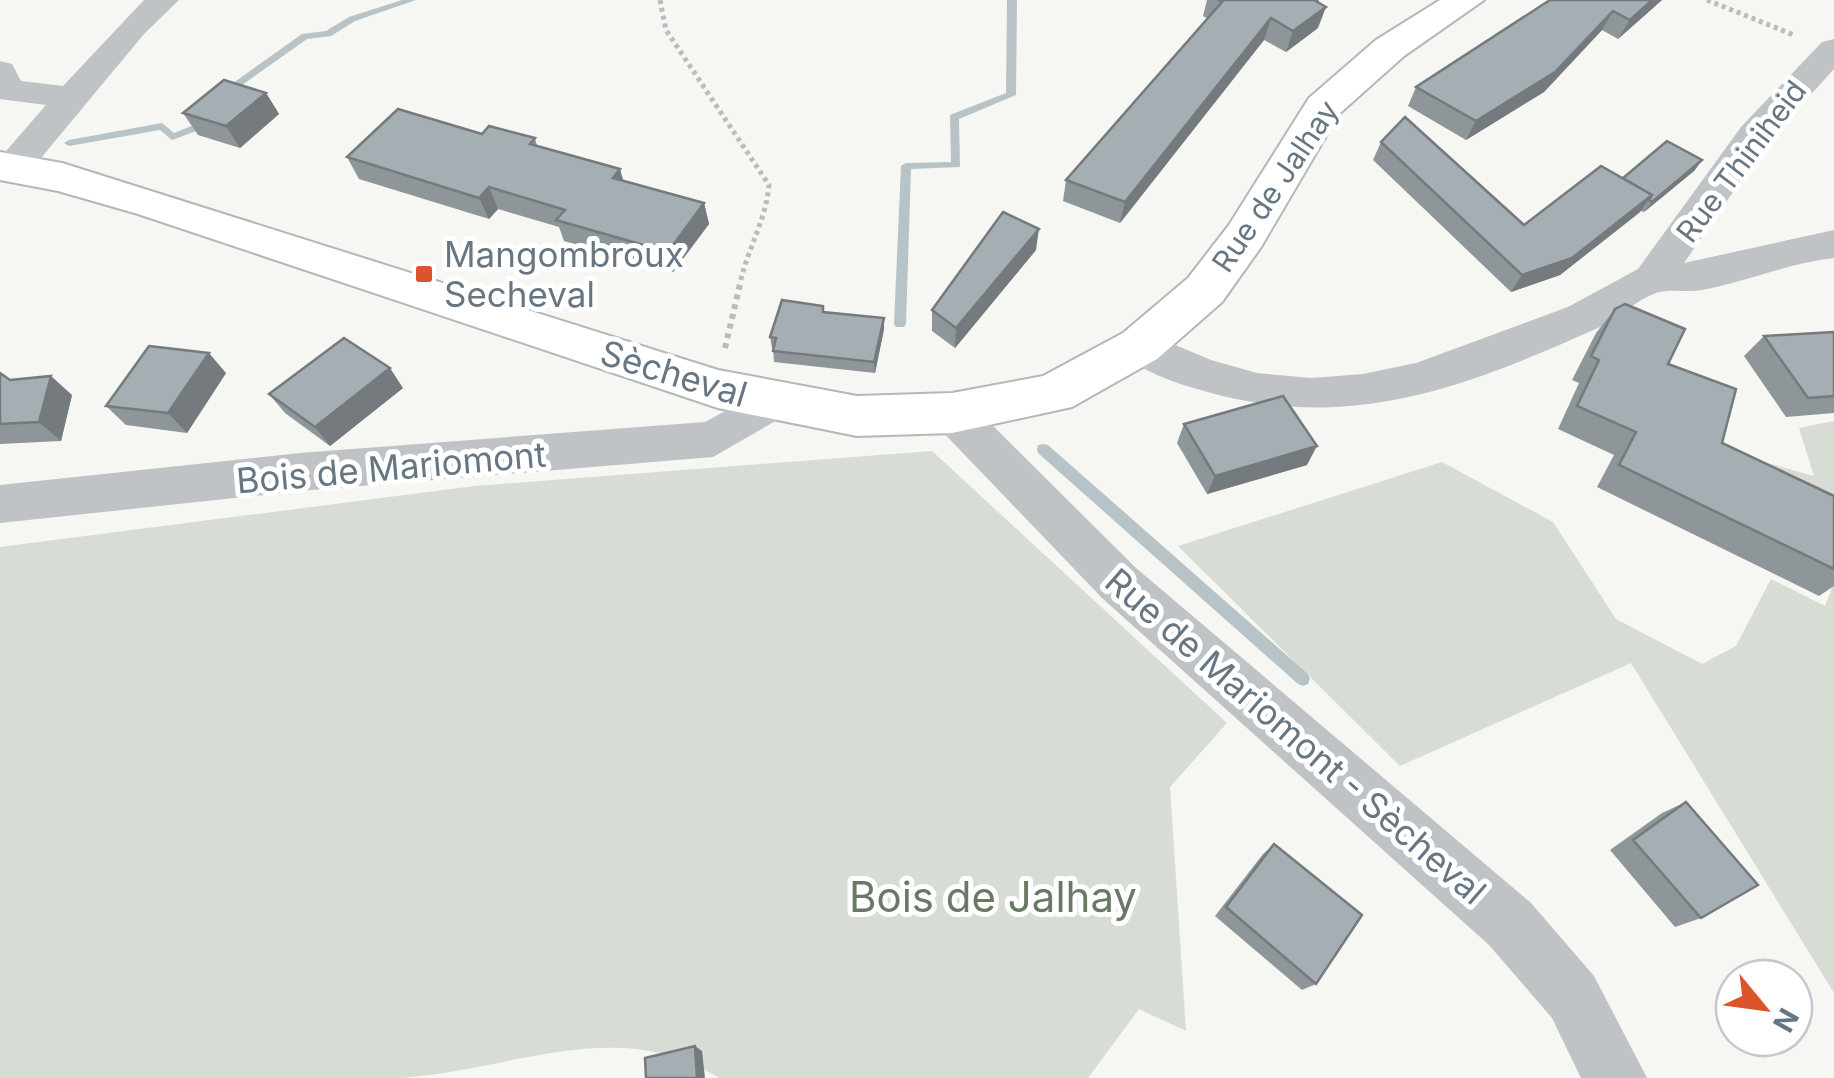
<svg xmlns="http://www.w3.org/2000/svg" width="1834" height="1078" viewBox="0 0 1834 1078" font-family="Inter,sans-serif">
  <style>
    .green { fill: #d7dcd4 }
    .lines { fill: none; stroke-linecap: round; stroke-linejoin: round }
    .stream { fill: #b8c3c7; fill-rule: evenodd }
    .major-casing { stroke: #b2b7ba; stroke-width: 4 }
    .path-far1 { stroke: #b9bcbe; stroke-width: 5; stroke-dasharray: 4 4; stroke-linecap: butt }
    .path { stroke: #b9bcbe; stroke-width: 6; stroke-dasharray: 5 5; stroke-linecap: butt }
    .minor { fill: #bfc3c6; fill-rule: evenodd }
    .major { fill: #fff; fill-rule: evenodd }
    .wall { fill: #8e969a }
    .shaded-wall { fill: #747a7d }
    .building { fill: #a5aeb3; stroke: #747a7d; stroke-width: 2.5 }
    .poi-dot { fill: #dc542c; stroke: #fff; stroke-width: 4 }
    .labels { text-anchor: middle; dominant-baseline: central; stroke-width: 10; stroke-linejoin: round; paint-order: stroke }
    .far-street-label { font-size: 30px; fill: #667682; stroke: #fff }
    .poi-label { font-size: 35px; fill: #667682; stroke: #fff; text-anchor: start }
    .street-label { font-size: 35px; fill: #667682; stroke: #fff }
    .near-park-label { font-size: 42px; fill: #697a64; stroke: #fff }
  </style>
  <rect width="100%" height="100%" fill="#f6f6f2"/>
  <path class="green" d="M1834 421V522L1732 453 1814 476 1799 428Z
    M932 451 1227 723 1170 787 1186 1031 1139 1009 1088 1078H719C616 1012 504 1074 395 1078 263 1078 131 1078 0 1078V547L475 486Z
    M1442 462 1553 522 1616 619 1702 664 1736 646 1771 579 1825 606 1834 583V993L1631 663 1400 766 1178 546Z"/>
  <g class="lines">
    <path class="stream" d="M402 0H416L355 21 331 36 307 39 228 95 224 96 219 93 302 34 326 31 349 17Z
      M1007 0H1017L1016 95 959 119 960 167 911 169 906 324 904 327H896L894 324 901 166 906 163 951 162 950 115 1006 93Z
      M205 115 210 118 202 129 172 140 160 130 69 146 64 143 69 140 162 123 174 133 194 125 201 116Z
      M1043 444 1048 445 1308 674 1310 679 1308 684 1303 686 1298 684 1038 453 1037 449 1038 445Z"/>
    <defs>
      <path id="major" d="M1440 0H1484L1404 56 1339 114 1261 247 1222 302 1157 359 1072 407 952 433 857 436 718 408 138 214 58 191 0 180V152L62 163 718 370 857 396 952 393 1043 376 1123 333 1188 278 1229 225 1309 98 1376 40Z"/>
    </defs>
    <use href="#major" class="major-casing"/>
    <path class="path-far1" d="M660 0 666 30 769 185C766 220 748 248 740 283
      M1707 0 1794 35"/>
    <path class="path" d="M725 348 741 280"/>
    <path class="minor" d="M144 0H179L144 34 26 176 13 179 0 176V158L46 105 0 99V61L12 64 21 81 63 86Z
      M1834 39V69L1767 143 1684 263 1834 230V258C1788 263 1746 282 1702 290 1687 293 1670 288 1656 293 1635 300 1619 319 1598 328 1464 388 1350 433 1204 391 1179 384 1132 370 1119 346L1125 335 1140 330 1211 360 1257 373 1311 378 1363 374 1416 363 1568 307 1638 269 1741 127 1822 42Z
      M771 386 786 391 793 403 786 415 713 457 300 491 0 523V485L300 453 705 422Z
      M952 396 968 401 1136 568 1531 903 1594 976 1647 1078H1581L1552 1018 1489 945 1102 598 936 425 930 413 936 401Z"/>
    <use href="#major" class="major"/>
  </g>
  <path class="wall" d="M1207 0H1319L1318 28 1286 52 1264 40 1120 223 1063 201 1066 180 1207 18 1203 16Z
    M1550 0H1662L1618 39 1602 30 1544 92 1466 140 1408 106 1416 87Z
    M266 93 279 114 240 148 198 135 183 113Z
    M482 134 535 138 537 146 623 181 704 203 709 224 673 272 564 241 559 227 498 209 489 219 359 179 347 157Z
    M1381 142 1524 225 1623 178 1702 160 1694 171 1644 212 1641 211 1560 275 1511 292 1373 160Z
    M1036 250 955 348 932 331V310Z
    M1615 309 1668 364 1722 443 1834 496V586L1819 596 1597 487 1614 455 1558 429 1579 383 1572 380 1596 333Z
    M824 312 884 318V329L875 373 774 362 773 348H772L770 337Z
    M1834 332V413L1786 417 1744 356 1764 336Z
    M0 373 10 380 72 395 61 441 0 444Z
    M226 373 187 433 126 425 106 406Z
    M403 388 330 446 285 413 269 394Z
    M1184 424 1307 465 1207 494 1177 443Z
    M1686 802 1701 918 1675 927 1610 850 1662 813Z
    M1274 844 1316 984 1302 990 1215 916 1263 854Z"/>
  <path class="shaded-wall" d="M1652 0H1662L1618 39 1630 20Z
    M1326 7 1318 28 1286 52 1293 31Z
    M1613 11 1602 30 1544 92 1466 140 1476 121Z
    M1271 18 1264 40 1120 223 1125 202Z
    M266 93 279 114 240 148 226 126Z
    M1702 160 1694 171 1644 212 1652 202Z
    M620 169 626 190 613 178Z
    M489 187 498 209 489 219 479 198Z
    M1652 195 1639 213 1560 275 1511 292 1522 275Z
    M704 203 709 224 673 272 668 252Z
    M1039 229 1036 250 955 348 956 328Z
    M884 318V329L875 373 874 362Z
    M209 353 226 373 187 433 168 413Z
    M390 368 403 388 330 446 315 427Z
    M51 376 72 395 61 441 39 422Z
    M1317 446 1307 465 1207 494 1215 476Z
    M695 1046 702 1051 705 1078H697Z"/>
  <path class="building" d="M1219 0H1314L1326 7 1293 31 1271 18 1125 202 1066 180 1222 2Z
    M1550 0H1652L1630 20 1613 11 1555 72 1476 121 1416 87Z
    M224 80 266 93 226 126 183 113Z
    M398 109 482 134 489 126 535 138 530 144 620 169 613 178 704 203 668 252 556 220 565 210 489 187 479 198 347 157Z
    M1405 117 1524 225 1601 166 1652 195 1572 258 1522 275 1381 142Z
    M1667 141 1702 160 1652 202 1649 200 1652 195 1623 178Z
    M1003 212 1039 229 956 328 932 310Z
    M782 300 823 306V312L884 318 874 362 773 351 776 338 770 337Z
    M1625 304 1685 329 1668 364 1736 389 1722 443 1834 496V569L1619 465 1636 432 1577 406 1599 360 1591 356 1615 309Z
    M1834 332V396L1808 398 1764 336Z
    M344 338 390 368 315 427 269 394Z
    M149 346 209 353 168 413 106 406Z
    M0 373 10 380 51 376 39 422 0 424Z
    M1283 396 1317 446 1215 476 1184 424Z
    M1686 802 1758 885 1701 918 1633 840Z
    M1274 844 1362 915 1316 984 1226 907Z
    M695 1046 697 1078H646L645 1058Z"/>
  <rect class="poi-dot" x="414" y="264" width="20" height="20" rx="5"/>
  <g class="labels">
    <g class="far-street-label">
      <text transform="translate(1741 161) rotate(-53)">Rue Thiniheid</text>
      <text transform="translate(1275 186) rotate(-56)">Rue de Jalhay</text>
    </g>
    <g class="poi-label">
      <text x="444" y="254">Mangombroux<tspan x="444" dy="40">Secheval</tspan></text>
    </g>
    <g class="street-label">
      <text transform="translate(674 373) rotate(17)">Sècheval</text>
      <text transform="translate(391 467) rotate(-5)">Bois de Mariomont</text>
      <text transform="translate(1296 736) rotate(41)">Rue de Mariomont - Sècheval</text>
    </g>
    <g class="near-park-label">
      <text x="993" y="896">Bois de Jalhay</text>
    </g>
  </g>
  <g transform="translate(1764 1008) rotate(119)"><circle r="48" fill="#ffffff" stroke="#c2c8cd" stroke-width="2.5"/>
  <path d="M0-8L18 38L0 25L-18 38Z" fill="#dc542c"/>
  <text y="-15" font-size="28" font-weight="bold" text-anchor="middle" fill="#667682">N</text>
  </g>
</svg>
